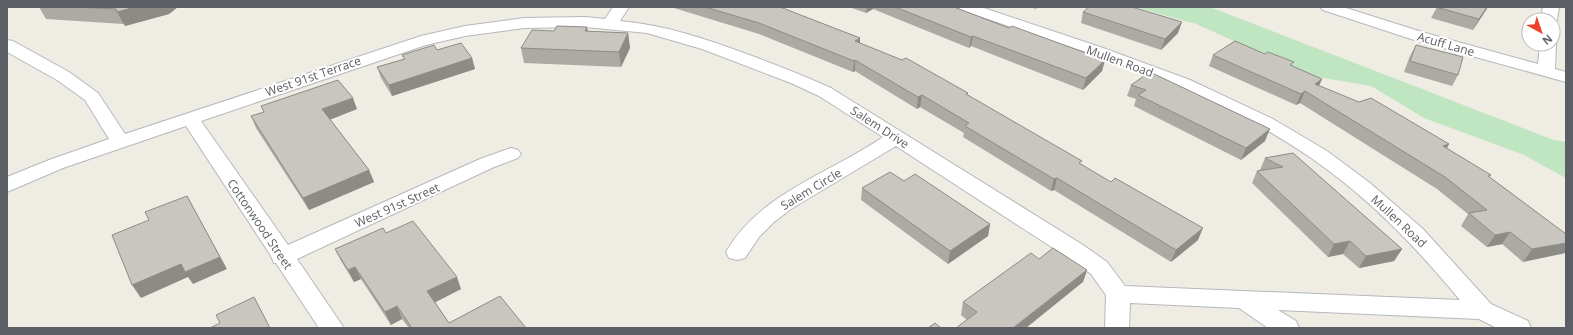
<svg xmlns="http://www.w3.org/2000/svg" width="1573" height="335" viewBox="0 0 1573 335" font-family="'Open Sans',sans-serif">
  <style>
    .green { fill: #bfe6c0 }
    .lines { fill: none; stroke-linecap: round; stroke-linejoin: round }
    .minor-casing { stroke: #b5b8bd; stroke-width: 2 }
    .minor { fill: #fff; fill-rule: evenodd }
    .wall { fill: #adaaa5 }
    .shaded-wall { fill: #8d8b86 }
    .building { fill: #c9c6c0; stroke: #8d8b86 }
    .labels { text-anchor: middle; dominant-baseline: central; stroke-width: 4; stroke-linejoin: round; paint-order: stroke }
    .street-label { font-size: 12px; fill: #5b5f64; stroke: #fff }
  </style>
  <rect width="100%" height="100%" fill="#eeece3"/>
  <path class="green" d="M1135 7H1210L1554 140 1566 142V178L1524 155 1424 118 1371 86 1312 76 1196 24Z"/>
  <g class="lines">
    <defs>
      <path id="minor" d="M613 7H629L620 21C666 25 709 40 752 56 779 66 805 76 831 88L1083 245 1107 262 1125 286 1460 300C1416 247 1370 199 1314 160 1209 86 1080 51 961 10L958 7H981L1103 48 1190 80 1273 119 1327 151 1370 183 1423 229 1491 304 1528 321 1531 328H1497L1479 319 1278 310 1296 321 1299 328H1268L1239 308 1130 303 1129 328H1105L1106 295 1091 274 1067 257 896 146 791 209 774 222 759 237 745 258 737 260 729 258 726 252C760 193 829 174 883 137L819 96 791 83 702 49 647 33 585 27 524 28 465 36 426 45 201 121 288 245 480 159 511 148 518 150 521 154 518 158 494 167 297 259 344 328H319L276 263H274L271 256 186 126 63 168 7 192V177L49 160 109 139 85 100 57 80 7 52V40L13 41 69 72 98 93 125 134 421 36 465 26 524 18 585 17 605 19Z
        M1320 7H1343L1422 32 1538 64 1540 44H1553L1554 41 1556 44 1555 69 1566 72V82L1411 39 1323 10Z
        M1543 7H1559L1557 20 1555 23 1553 24V20H1541Z"/>
    </defs>
    <use href="#minor" class="minor-casing"/>
    <use href="#minor" class="minor"/>
  </g>
  <path class="wall" d="M39 7H178L169 14 125 26 124 24 46 19Z
    M674 7H780L860 43 968 95 1081 165 1198 240 1171 262 1054 190 1051 191 963 137 964 133 920 107 917 109 855 71 853 72 759 34 674 8Z
    M849 7H954L1009 28 1105 60 1102 71 1083 90 971 46 969 48 873 9 866 13Z
    M1030 7H1038L1036 9Z
    M1437 7H1488L1473 30 1431 18Z
    M1083 12 1178 33 1161 50 1081 23Z
    M588 32 628 33 630 48 621 67 524 63 521 48Z
    M1416 45 1458 75 1452 86 1404 72 1410 56Z
    M437 50 472 58 475 69 392 96 381 78 377 67 404 59 402 55Z
    M1213 55 1292 66 1322 79 1319 86 1449 144 1447 148 1490 177 1566 234 1523 262 1502 244 1487 247 1461 226 1468 214 1437 189 1300 103 1296 105 1209 66Z
    M1150 72 1265 141 1241 160 1134 106 1136 99 1127 96 1131 85Z
    M261 106 357 109 330 119 369 170 374 182 309 210 256 128 251 116 264 112Z
    M1293 153 1402 249 1394 261 1359 268 1343 254 1328 257 1252 183 1257 171 1261 170H1260L1265 158Z
    M904 181 990 224 988 236 948 264 861 200 862 188Z
    M386 233 461 289 435 302 449 323 526 328H409L402 319 391 325 361 279 354 282 341 261 335 249Z
    M1039 259 1087 270 1083 282 967 320 961 315 963 302Z"/>
  <path class="shaded-wall" d="M135 7H178L169 14 125 26 117 12Z
    M867 7H873V9L866 13Z
    M1487 7H1488L1473 30 1479 19Z
    M1182 22 1178 33 1161 50 1165 39Z
    M587 27 590 42 585 31Z
    M628 33 630 48 621 67 619 52Z
    M973 36 971 46 969 48 971 37Z
    M860 38V49L855 41Z
    M472 58 475 69 392 96 389 85Z
    M855 60V71L853 72 854 61Z
    M1105 60 1102 71 1083 90 1086 78Z
    M1322 79 1317 90 1310 95 1315 84Z
    M1305 91 1300 103 1296 105 1301 94Z
    M922 95 920 107 917 109 918 97Z
    M353 98 357 109 327 121 322 109Z
    M1270 129 1265 141 1241 160 1246 148Z
    M1449 144 1442 156 1443 146Z
    M369 170 374 182 309 210 303 198Z
    M1057 178 1054 190 1051 191 1054 179Z
    M187 196 227 269 193 284 188 277 141 298 132 285Z
    M990 224 988 236 948 264 950 251Z
    M1203 228 1198 240 1171 262 1176 250Z
    M1510 232 1502 244 1487 247 1495 235Z
    M1350 241 1343 254 1328 257 1334 244Z
    M1566 243V253L1523 262 1532 249Z
    M1402 249 1394 261 1359 268 1366 256Z
    M355 267 361 279 354 282 348 270Z
    M1087 270 1083 282 1026 328H1013Z
    M457 277 461 289 432 304 427 291Z
    M397 306 402 319 391 325 385 312Z"/>
  <path class="building" d="M76 7H135L117 12 116 9Z
    M705 7H780L860 38 855 41 902 60 906 58 968 93 966 94 1082 161 1079 163 1111 182 1115 178 1203 228 1176 250 1057 178 1054 179 965 126 969 123 922 95 918 97 855 60 854 61 759 23Z
    M895 7H954L1009 28 1012 26 1105 60 1086 78 973 36 971 37Z
    M1089 7H1132L1182 22 1165 39 1083 12Z
    M1436 7H1487L1479 19Z
    M557 26 587 27 585 31 628 33 619 52 521 48 532 30 554 31Z
    M1235 41 1265 54 1268 52 1294 62 1290 65 1322 79 1315 84 1359 102 1371 98 1449 144 1443 146 1491 175 1488 176 1566 234V243L1532 249 1510 232 1495 235 1469 213 1487 210 1445 177 1305 91 1301 94 1213 55Z
    M461 43 472 58 389 85 377 67 405 59 402 55 434 45 437 50Z
    M1416 45 1463 57 1458 75 1410 61Z
    M1150 72 1270 129 1246 148 1138 95 1146 90 1131 85Z
    M338 80 353 98 322 109 369 170 303 198 251 116 264 112 261 106Z
    M1293 153 1402 249 1366 256 1350 241 1334 244 1257 171 1283 167 1265 158Z
    M890 172 904 181 915 174 990 224 950 251 862 188Z
    M187 196 220 257 185 272 181 264 132 285 112 235 149 220 145 212Z
    M413 221 457 277 427 291 449 323 500 296 526 328H412L397 306 385 312 355 267 348 270 335 249 383 228 386 233Z
    M1053 248 1087 270 1013 328H956L977 312 963 302 1031 253 1039 259Z
    M254 297 270 328H210L220 323 216 315Z
    M935 323 941 328H928Z"/>
  <g class="labels">
    <g class="street-label">
      <text transform="translate(1446 44) rotate(16)">Acuff Lane</text>
      <text transform="translate(1120 61) rotate(20)">Mullen Road</text>
      <text transform="translate(313 76) rotate(-19)">West 91st Terrace</text>
      <text transform="translate(880 127) rotate(33)">Salem Drive</text>
      <text transform="translate(811 189) rotate(-31)">Salem Circle</text>
      <text transform="translate(397 205) rotate(-24)">West 91st Street</text>
      <text transform="translate(1399 221) rotate(43)">Mullen Road</text>
      <text transform="translate(260 224) rotate(56)">Cottonwood Street</text>
    </g>
  </g>
  <rect width="1573" height="335" fill="none" stroke="#5b5f64" stroke-width="16"/>
  <g transform="translate(1541 32) rotate(140)"><circle r="19" fill="#ffffff" stroke="#bdbfc1"/>
  <path d="M0-3L7 15L0 10L-7 15Z" fill="#eb412c"/>
  <text y="-6" font-size="11" font-weight="bold" text-anchor="middle" fill="#5b5f64">N</text>
  </g>
</svg>
